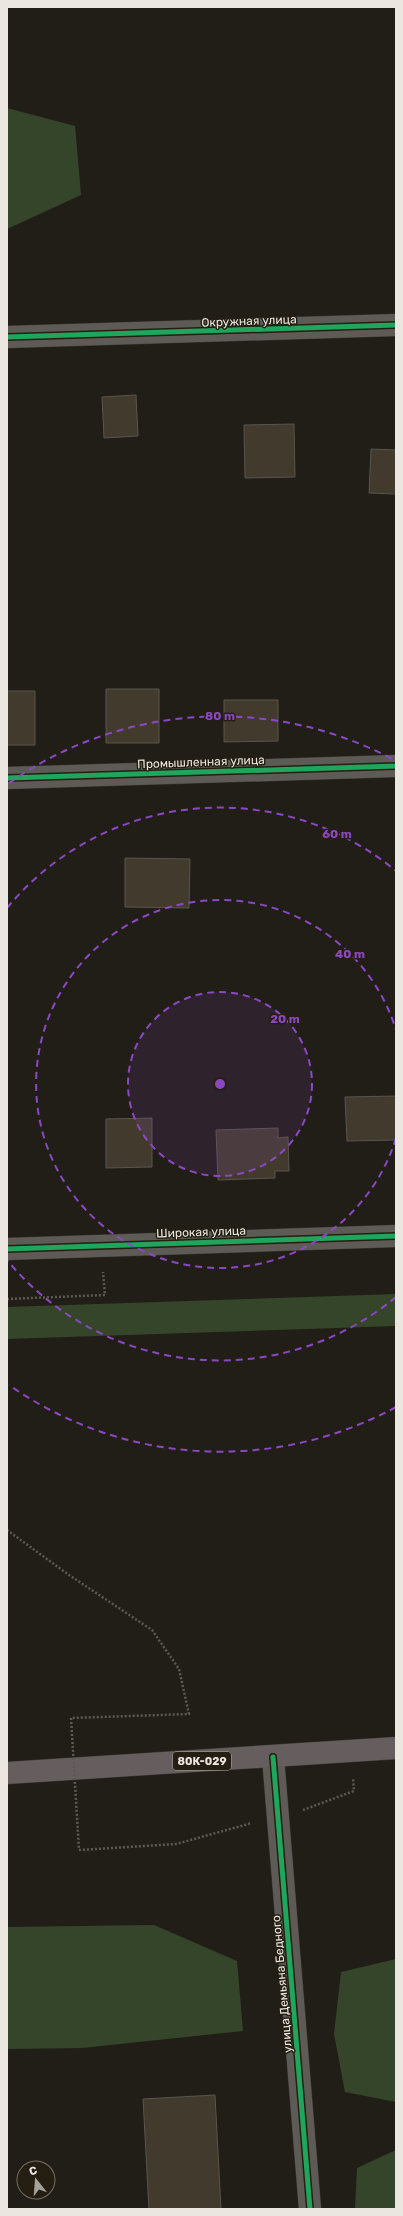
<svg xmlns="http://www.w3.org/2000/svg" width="403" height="2216" viewBox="0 0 403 2216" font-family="Rubik,sans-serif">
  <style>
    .green { fill: #354529 }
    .building { fill: #423b2d; stroke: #58554f }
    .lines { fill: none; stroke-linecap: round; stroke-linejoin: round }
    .minor-casing { stroke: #3b3834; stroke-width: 23 }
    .tertiary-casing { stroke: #3b3834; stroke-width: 23 }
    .primary-casing { stroke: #3b3834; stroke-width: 23 }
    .path { stroke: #5c5a56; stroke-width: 2.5; stroke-dasharray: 2 2; stroke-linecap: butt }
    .minor { stroke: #5e5b57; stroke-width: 22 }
    .tertiary { stroke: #5e5b57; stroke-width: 22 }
    .primary { stroke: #655d5e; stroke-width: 22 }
    .path-bridge { stroke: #5c5a56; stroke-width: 2.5; stroke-dasharray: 2 2; stroke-linecap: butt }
    .cycleway-casing { stroke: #251f13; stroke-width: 8 }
    .cycleway { stroke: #20a55d; stroke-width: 5 }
    .ring { fill: none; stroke: #8c48c4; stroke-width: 2; stroke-dasharray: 7 5 }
    .labels { text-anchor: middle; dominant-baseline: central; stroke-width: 3; stroke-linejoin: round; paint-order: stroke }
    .shield { fill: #251f13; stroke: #b0aba2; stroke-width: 1 }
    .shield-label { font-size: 11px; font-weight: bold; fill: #ebe7e0 }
    .street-label { font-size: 12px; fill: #ebe7e0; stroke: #251f13 }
    .centre { fill: #8c48c4; stroke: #251f13; stroke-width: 2 }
    .ring-label { font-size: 12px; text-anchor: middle; font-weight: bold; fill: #8c48c4; stroke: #251f13; stroke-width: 3; stroke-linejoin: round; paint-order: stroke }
  </style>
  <rect width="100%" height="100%" fill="#211e17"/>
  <path class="green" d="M7 108 75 126 81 195 7 229Z
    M396 1294V1326L7 1339V1307Z
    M154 1925 237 1961 243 2031 82 2048 7 2049V1927Z
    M396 1959V2102L345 2092 334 2034 341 1972Z
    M396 2150V2209H355L357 2168Z"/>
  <path class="building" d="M136 395 138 436 104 438 102 397Z
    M294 424 295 477 245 478 244 425Z
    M371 449 396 450V494L369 493Z
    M106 689H159V743H106Z
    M7 691H35V745H7Z
    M224 700H278V741L224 742Z
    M125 858 190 859 189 908 125 907Z
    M396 1096V1140L347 1141 345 1097Z
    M152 1118V1167L106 1168V1119Z
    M278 1128V1138L288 1137 289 1171H275V1178L218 1180 216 1130Z
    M215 2095 221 2209H149L143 2099Z"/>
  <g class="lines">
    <defs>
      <path id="minor" d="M7 337 396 325
        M7 778 396 766
        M7 1249 396 1236"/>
      <path id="tertiary" d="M273 1757 310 2209"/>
      <path id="primary" d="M7 1773 396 1748"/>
    </defs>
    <use href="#minor" class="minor-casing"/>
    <use href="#tertiary" class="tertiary-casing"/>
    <use href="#primary" class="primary-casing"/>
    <path class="path" d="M7 1299 105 1295 103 1272
      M7 1530 69 1575 152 1630 179 1669 189 1714 71 1718
      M303 1810 354 1791 353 1778
      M79 1850 176 1844 252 1823"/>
    <use href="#minor" class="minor"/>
    <use href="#tertiary" class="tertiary"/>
    <use href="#primary" class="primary"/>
    <path class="path-bridge" d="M71 1718 79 1850"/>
    <defs>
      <path id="cycleway" d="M7 337 396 325
        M7 778 396 766
        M7 1249 396 1236
        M273 1757 310 2209"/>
    </defs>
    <use href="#cycleway" class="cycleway-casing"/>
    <use href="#cycleway" class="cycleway"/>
  </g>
  <circle cx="220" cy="1084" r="92" fill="#8c48c4" fill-opacity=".12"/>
  <g class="ring">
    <circle cx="220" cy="1084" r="92"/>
    <path d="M396 1138A184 184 0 1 1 396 1030"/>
    <path d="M396 1297A276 276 0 0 1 7 1260M7 908A276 276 0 0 1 396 871"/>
    <path d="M396 1407A368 368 0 0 1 9 1385M9 783A368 368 0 0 1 396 761"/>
  </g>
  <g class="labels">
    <rect class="shield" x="173" y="1752" width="58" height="18" rx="3"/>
    <g class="shield-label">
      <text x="202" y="1761">80К-029</text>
    </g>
    <g class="street-label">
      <text transform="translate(249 321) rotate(-2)">Окружная улица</text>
      <text transform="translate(201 762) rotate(-2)">Промышленная улица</text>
      <text transform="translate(201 1232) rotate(-2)">Широкая улица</text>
      <text transform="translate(282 1984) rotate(-95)">улица Демьяна Бедного</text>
    </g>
  </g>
  <circle cx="220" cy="1084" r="6" class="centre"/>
  <g class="ring-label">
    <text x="220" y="720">80 m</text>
    <text x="337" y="838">60 m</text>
    <text x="350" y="958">40 m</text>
    <text x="285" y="1023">20 m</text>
  </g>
  <rect width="403" height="2216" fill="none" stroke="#ebe7e0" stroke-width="16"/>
  <g transform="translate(36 2180) rotate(343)"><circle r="19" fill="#251f13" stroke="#746f65"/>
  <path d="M0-3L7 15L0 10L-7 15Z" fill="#a4a19a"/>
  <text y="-6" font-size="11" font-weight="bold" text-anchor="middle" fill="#ebe7e0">С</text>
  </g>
</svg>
